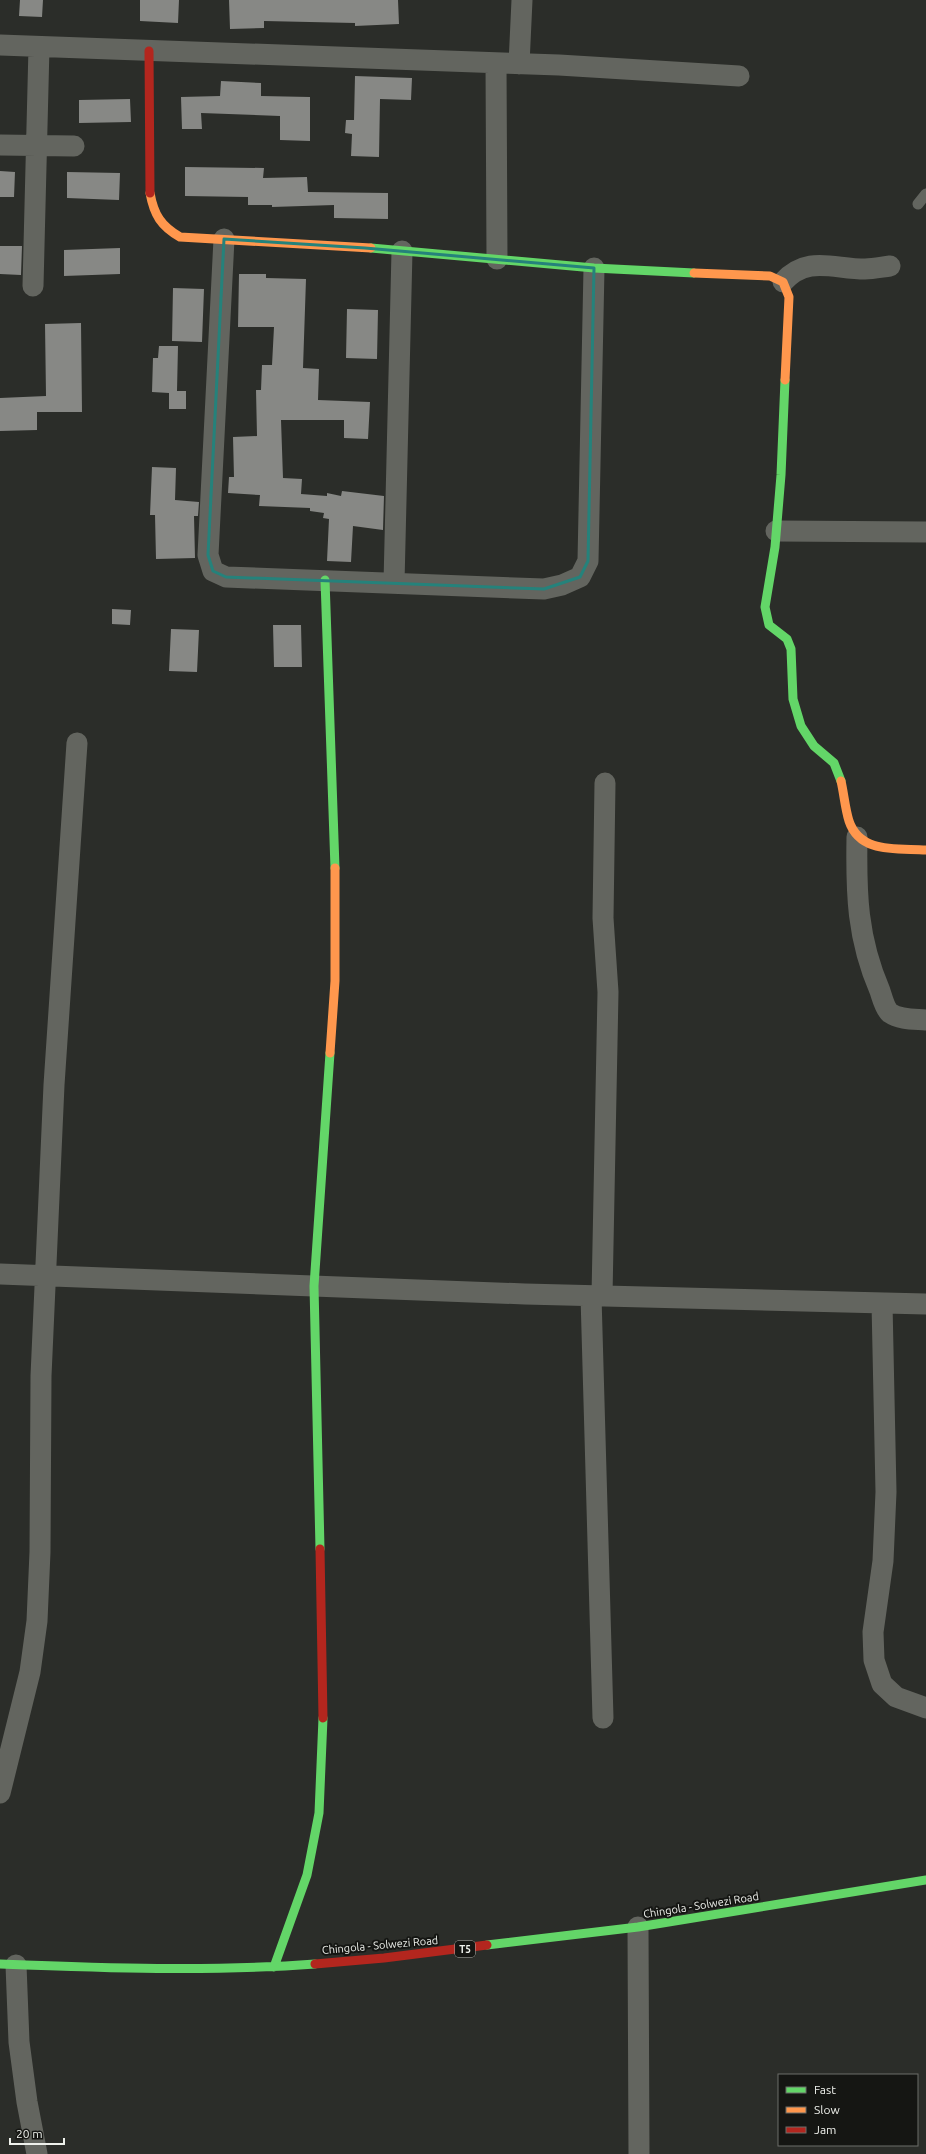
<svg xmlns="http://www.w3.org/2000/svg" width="926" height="2154" viewBox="0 0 926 2154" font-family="Ubuntu,sans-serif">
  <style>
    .building { fill: #878885 }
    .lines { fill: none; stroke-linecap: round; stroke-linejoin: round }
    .lane { stroke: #63655f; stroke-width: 11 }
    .street { stroke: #63655f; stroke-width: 21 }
    .fast { stroke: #63d668; stroke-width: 9 }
    .slow { stroke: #ff974d; stroke-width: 9 }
    .jam { stroke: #b3261e; stroke-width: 9 }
    .marked { fill: none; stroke: #25827b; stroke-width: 3; stroke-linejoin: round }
    .labels { text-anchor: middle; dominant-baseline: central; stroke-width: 4; stroke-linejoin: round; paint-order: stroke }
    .shield { fill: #151613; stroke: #aeafab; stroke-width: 1 }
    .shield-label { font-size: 10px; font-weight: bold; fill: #eff1ec }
    .street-label { font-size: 11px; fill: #eff1ec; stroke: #151613 }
  </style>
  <rect width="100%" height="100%" fill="#2b2d29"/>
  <path class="building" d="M20 0H43L42 17 19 16Z
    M140 0H179L178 23 140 21Z
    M229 0H398L399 24 355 26V23L264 21V28L230 29Z
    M355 76 412 78 411 100 380 99 379 157 351 156 352 134 345 133 346 120H354Z
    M221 81 261 83V96L310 97V141L280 140V116L201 113 202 129H182L181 97 220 96Z
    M130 99 131 122 79 123V100Z
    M185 167 264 168 263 178 307 177 308 192 388 193V219L334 218V205L272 207V205H248V197L185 196Z
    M0 171 15 172 14 197H0Z
    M67 172 120 173 119 200 67 198Z
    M0 246H22L21 275 0 274Z
    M120 248V274L64 276V250Z
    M239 274H266V278L306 279 303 368 319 369 318 400 370 402 368 439 344 438V420H281L283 478 302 479 301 494 327 496V493L341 496 342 491 384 496 383 530 353 526 351 562 327 561 329 519 323 518 324 513 310 511V508L259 506 260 495 228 493 229 477H234L233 437 257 436 256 390H261L262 365H272L274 327H238Z
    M173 288 204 289 202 342 172 341Z
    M347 309 378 310 377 359 346 358Z
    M81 323 82 412H37V430L0 431V398L46 396 45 324Z
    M159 346H178L177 391H186V409H169V393L152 392 153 358H158Z
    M152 467 176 468 175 500 199 502 198 516H194L195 558 156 559 155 515H150Z
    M112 609 131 610 130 625 112 624Z
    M273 625H301L302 667H274Z
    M171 629 199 630 197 672 169 671Z"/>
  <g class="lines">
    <path class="lane" d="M918 204 926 194"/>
    <path class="street" d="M0 45 559 65 739 76
      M496 63 497 259
      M519 64 522 0
      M0 145 74 146
      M224 239 208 555 213 571 226 577 544 589 562 585 580 577 588 561 594 268
      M783 282C807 255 833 269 865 269 873 269 882 267 890 266
      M33 286 39 47
      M776 531 926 532
      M394 583 402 251
      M857 837C856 893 857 938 880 991 882 997 885 1009 890 1013 900 1020 915 1019 926 1020
      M0 1274 525 1294 926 1304
      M591 1296 603 1718
      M602 1296 608 992 603 918 605 783
      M882 1303 886 1492 883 1561 873 1632 874 1660 882 1684 896 1697 926 1708
      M0 1793 30 1672 37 1621 40 1552 41 1376 54 1085 77 743
      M638 1927 639 2154
      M16 1965 19 2042 27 2102 37 2154"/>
    <path class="fast" d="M371 248 594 268 694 273
      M785 380 781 475 775 547 765 607 769 625 787 639 791 649 793 699 801 726 814 746 834 763 841 781
      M325 580 335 868
      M320 1549 314 1286 330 1053
      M487 1945 638 1927 926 1880
      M0 1964C105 1968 210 1972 315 1964
      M274 1967 307 1875 319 1813 323 1718"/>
    <path class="slow" d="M150 193C154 215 161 226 180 237L371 248
      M694 273 770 276 783 282 789 297 785 380
      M841 781C844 794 845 808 849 821 860 854 897 848 926 850
      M330 1053 335 981V868"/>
    <path class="jam" d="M149 51 150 193
      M320 1549 323 1718
      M315 1964 384 1958 487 1945"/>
  </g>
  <path class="marked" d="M224 239 365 248 594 268 588 561 580 577 544 589 226 577 213 571 208 555Z"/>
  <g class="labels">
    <rect class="shield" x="455" y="1941" width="20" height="16" rx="3"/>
    <g class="shield-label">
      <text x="465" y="1949">T5</text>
    </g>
    <g class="street-label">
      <text transform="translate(701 1905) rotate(-9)">Chingola - Solwezi Road</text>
      <text transform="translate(380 1945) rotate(-5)">Chingola - Solwezi Road</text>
    </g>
  </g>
  <rect x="778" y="2074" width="140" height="72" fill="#151613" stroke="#6c6e6a"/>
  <rect x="786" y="2087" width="20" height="6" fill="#63d668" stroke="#6c6e6a"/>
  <text x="814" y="2094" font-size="12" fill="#eff1ec">Fast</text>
  <rect x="786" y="2107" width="20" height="6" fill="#ff974d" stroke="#6c6e6a"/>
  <text x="814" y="2114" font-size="12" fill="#eff1ec">Slow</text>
  <rect x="786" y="2127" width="20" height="6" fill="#b3261e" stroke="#6c6e6a"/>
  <text x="814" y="2134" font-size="12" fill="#eff1ec">Jam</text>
  <path d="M10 2138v6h54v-6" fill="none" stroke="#eff1ec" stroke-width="2"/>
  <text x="16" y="2138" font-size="12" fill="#eff1ec" stroke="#151613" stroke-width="3" paint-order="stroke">20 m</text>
</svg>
